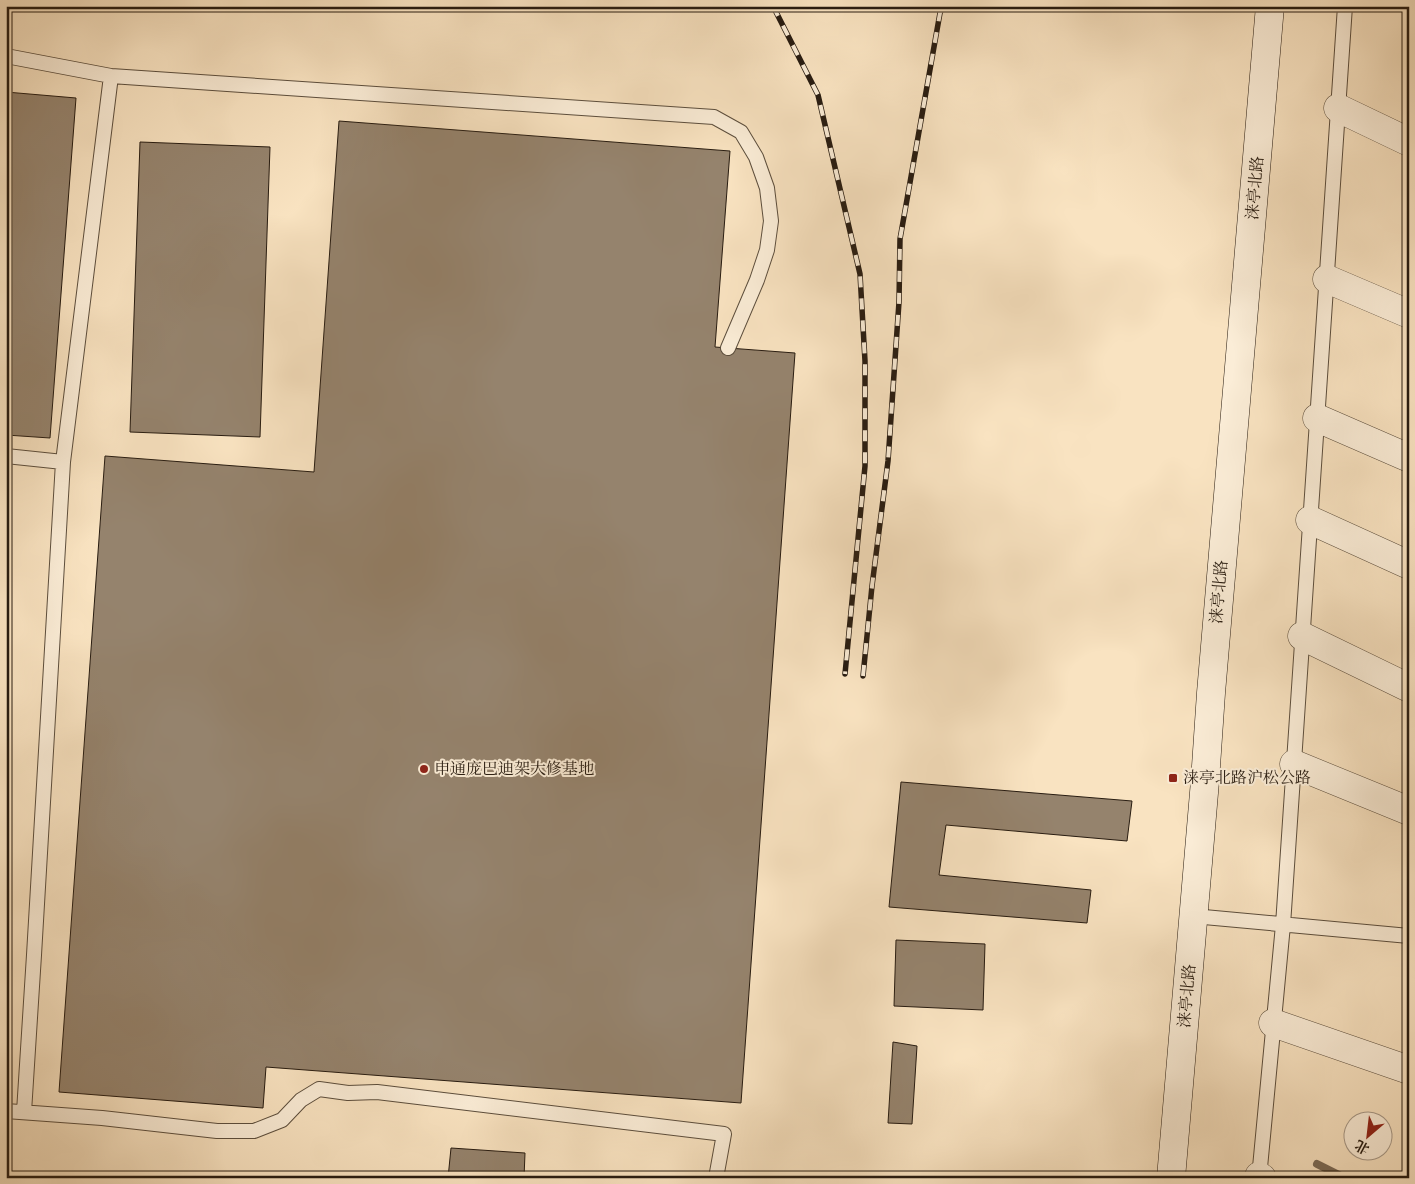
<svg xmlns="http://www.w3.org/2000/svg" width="1415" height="1184" viewBox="0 0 1415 1184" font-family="'Libre Bodoni','Noto Serif SC',serif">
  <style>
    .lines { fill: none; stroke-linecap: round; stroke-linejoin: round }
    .stream { stroke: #7b6b57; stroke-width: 8 }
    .building { fill: #95836d; stroke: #281c11 }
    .lane-casing { stroke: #5c4e3d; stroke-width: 16 }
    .street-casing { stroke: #5c4e3d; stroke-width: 29 }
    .secondary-casing { stroke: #281c11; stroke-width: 29 }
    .lane { stroke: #fbedd7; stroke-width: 14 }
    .street { stroke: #fbedd7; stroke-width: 28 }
    .secondary { stroke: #fbedd7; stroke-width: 28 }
    .rail-casing { stroke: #281c11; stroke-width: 5.5 }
    .rail { stroke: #fbedd7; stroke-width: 4; stroke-dasharray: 11; stroke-linecap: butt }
    .poi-dot { fill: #8f2418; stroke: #fbedd7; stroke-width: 2 }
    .labels { text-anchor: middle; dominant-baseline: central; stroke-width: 4; stroke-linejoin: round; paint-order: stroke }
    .street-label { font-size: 16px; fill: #281c11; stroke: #fbedd7 }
    .poi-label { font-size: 16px; fill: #281c11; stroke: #fbedd7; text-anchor: start }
  </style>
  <rect width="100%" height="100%" fill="#f9e3c1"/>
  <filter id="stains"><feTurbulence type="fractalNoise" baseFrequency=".004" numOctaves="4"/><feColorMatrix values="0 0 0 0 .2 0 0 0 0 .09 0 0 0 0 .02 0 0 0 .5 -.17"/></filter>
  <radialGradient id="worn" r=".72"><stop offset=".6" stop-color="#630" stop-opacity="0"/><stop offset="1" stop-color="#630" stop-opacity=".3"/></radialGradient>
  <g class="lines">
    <path class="stream" d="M1317 1164 1345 1178"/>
  </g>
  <path class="building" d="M6 92 76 98 50 438 6 435Z
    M339 121 730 151 715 347 795 353 741 1103 266 1067 263 1108 59 1092 105 456 314 472Z
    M140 142 270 147 260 437 130 432Z
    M901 782 1132 801 1127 841 946 825 939 875 1091 890 1087 923 889 907Z
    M896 940 985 944 983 1010 894 1006Z
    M893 1042 917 1046 912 1124 888 1123Z
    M451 1148 525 1153 524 1178H448Z
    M564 1175 606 1178H564Z"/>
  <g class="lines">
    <defs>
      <path id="lane" d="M6 56 111 76 714 117 741 132 756 157 767 188 771 221 767 250 757 280 728 348
        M6 456 63 462
        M1193 916 1409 936
        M6 1111 102 1118 217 1131H254L282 1120 301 1100 319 1089 348 1093 377 1092 724 1134 716 1178
        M24 1112 34 955 63 462 111 76
        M1259 1178 1283 925 1345 6"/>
      <path id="street" d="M1338 108 1409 142
        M1327 279 1409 314
        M1317 418 1409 458
        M1310 520 1409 565
        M1302 636 1409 688
        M1294 764 1409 811
        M1273 1023 1409 1070
        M1259 1176 1262 1178"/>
      <path id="secondary" d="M1171 1178 1205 781 1211 693 1270 6"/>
    </defs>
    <use href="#lane" class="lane-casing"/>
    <use href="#street" class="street-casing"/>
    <use href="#secondary" class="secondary-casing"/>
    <use href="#lane" class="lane"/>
    <use href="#street" class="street"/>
    <use href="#secondary" class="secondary"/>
    <defs>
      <path id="rail" d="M773 6 818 95 860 274 865 361V466L845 674
        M863 676 872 586 888 461 899 302 900 239 940 13 943 6"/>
    </defs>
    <use href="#rail" class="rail-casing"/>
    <use href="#rail" class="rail"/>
  </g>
  <g class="poi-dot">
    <circle cx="424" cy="769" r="5"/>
    <rect x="1168" y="773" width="10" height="10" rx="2.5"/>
  </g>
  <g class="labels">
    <g class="street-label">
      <text transform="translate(1255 188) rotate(-85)">涞亭北路</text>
      <text transform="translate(1219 592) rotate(-85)">涞亭北路</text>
      <text transform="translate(1187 996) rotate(-85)">涞亭北路</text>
    </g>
    <g class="poi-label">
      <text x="434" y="769">申通庞巴迪架大修基地</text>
      <text x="1183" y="778">涞亭北路沪松公路</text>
    </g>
  </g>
  <rect width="1415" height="1184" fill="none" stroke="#f9e3c1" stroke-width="25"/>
  <rect x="8" y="8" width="1400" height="1169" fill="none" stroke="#281c11" stroke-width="2.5"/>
  <rect x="12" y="12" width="1390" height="1159" fill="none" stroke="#281c11"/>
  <g transform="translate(1368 1136) rotate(208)"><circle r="24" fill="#fbedd7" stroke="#a79988"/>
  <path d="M0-4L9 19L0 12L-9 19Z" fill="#8f2418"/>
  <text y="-8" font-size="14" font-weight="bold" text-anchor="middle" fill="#281c11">北</text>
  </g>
  <rect width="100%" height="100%" filter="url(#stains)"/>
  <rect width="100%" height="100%" fill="url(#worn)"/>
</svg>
